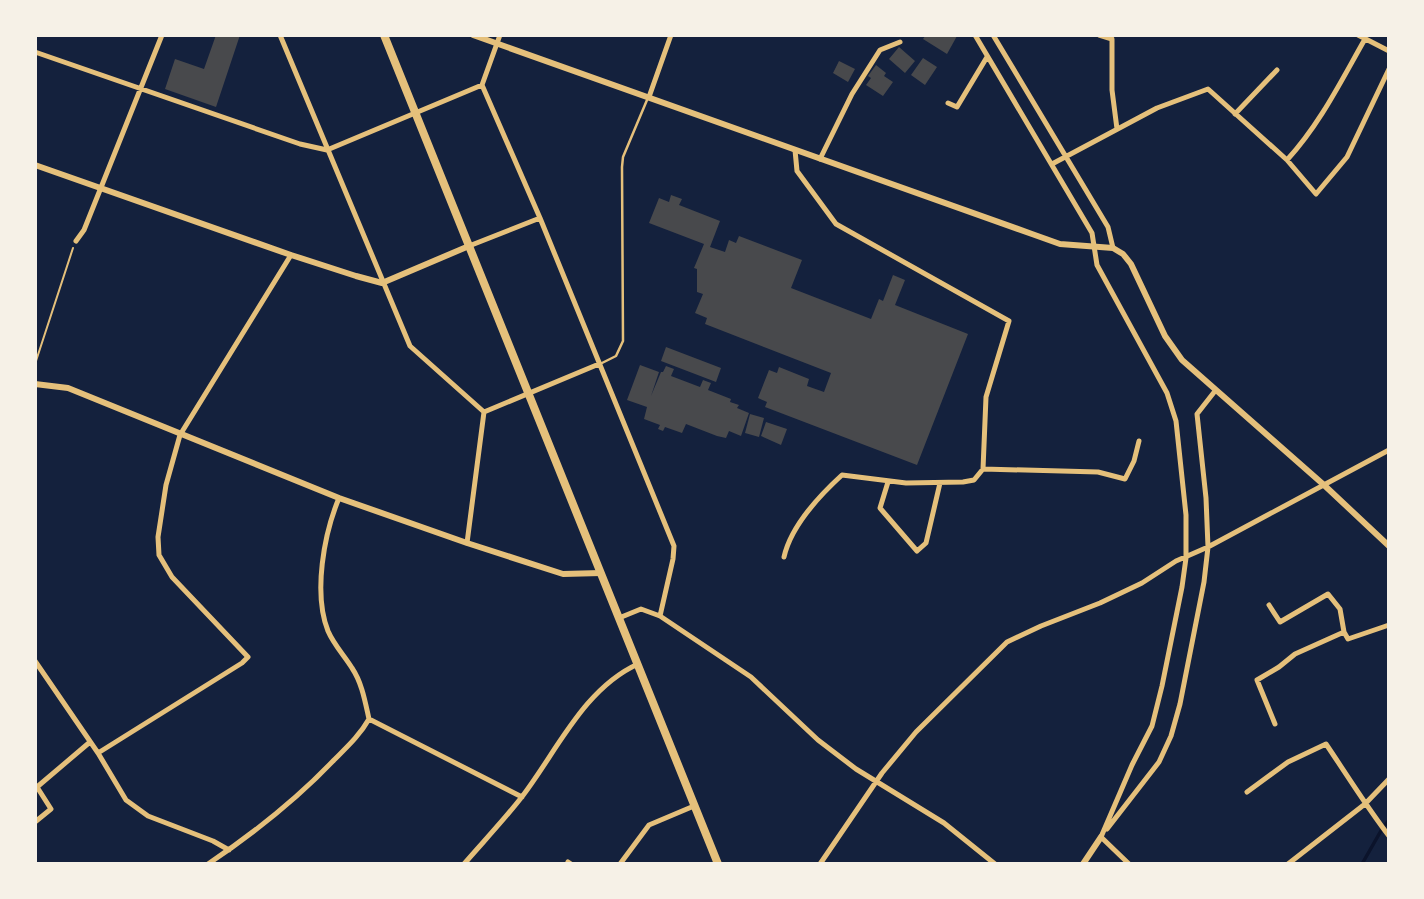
<svg xmlns="http://www.w3.org/2000/svg" width="1424" height="899" viewBox="0 0 1424 899" font-family="Commissioner,sans-serif">
  <style>
    .lines { fill: none; stroke-linecap: round; stroke-linejoin: round }
    .stream { stroke: #0b132b; stroke-width: 3.5 }
    .building { fill: #48494c }
    .path { stroke: #e5c07b; stroke-width: 2 }
    .service { stroke: #e5c07b; stroke-width: 2.5 }
    .minor { stroke: #e5c07b; stroke-width: 5 }
    .tertiary { stroke: #e5c07b; stroke-width: 6 }
    .primary { stroke: #e5c07b; stroke-width: 8 }
  </style>
  <rect width="100%" height="100%" fill="#14213d"/>
  <g class="lines">
    <path class="stream" d="M1362 864 1382 829 1389 820"/>
  </g>
  <path class="building" d="M216 35H240L216 107 165 89 175 59 204 69Z
    M926 35H955L957 36 947 54 923 39Z
    M899 47 915 61 905 73 889 59Z
    M923 58 937 67 925 85 911 75Z
    M839 61 855 69 848 82 833 73Z
    M876 65 886 73 884 76 893 82 883 96 866 85 871 78 868 76Z
    M671 195 682 199 679 205 720 221 710 247 725 252 729 240 736 243 739 236 802 260 791 288 871 319 879 299 883 301 893 275 905 280 895 305 968 334 917 465 765 407 767 402 758 398 769 370 777 373 779 367 809 379 807 386 824 392 831 373 705 324 707 318 695 313 703 294 697 292V269L694 268 704 244 649 223 659 198 669 202Z
    M666 347 721 368 716 382 661 361Z
    M640 365 659 372 651 396 661 372H663L666 366 674 369 671 376 700 387 703 380 711 383 708 390 731 399 730 402 739 405 737 408 749 413 741 436 729 431 726 438 717 436 686 424 682 433 665 427 663 431 658 429 660 425 644 419 647 407 627 400Z
    M750 414 764 418 759 437 745 433Z
    M766 422 787 429 781 445 761 436Z"/>
  <g class="lines">
    <path class="path" d="M35 364 73 248"/>
    <path class="service" d="M600 364 616 356 623 341 622 167 623 157 647 100"/>
    <path class="minor" d="M280 35 410 346 484 412
      M500 35 482 85 540 218 674 546 673 559 660 616
      M975 35 1092 233 1097 265 1167 393 1176 421 1186 515V558L1182 587 1162 686 1152 726 1132 765 1101 837
      M993 35 1108 227 1113 248
      M1099 35 1112 39V90L1117 129
      M1358 35 1389 51
      M35 52 300 144 327 150 482 85
      M649 97 671 35
      M948 103 957 107 987 57
      M1235 114 1277 70
      M820 159 852 94 880 50 900 42
      M1287 160C1320 124 1341 81 1365 39
      M1052 164 1157 108 1208 89 1287 160 1316 194 1347 157 1389 69
      M76 241 84 230 162 35
      M469 246 540 218
      M484 412 599 364
      M983 469 1098 472 1125 479 1134 461 1139 441
      M888 482 880 508 917 551 926 543 940 483
      M467 543 484 412
      M784 557C791 526 819 496 842 475L906 483 963 482 974 480 983 469 986 397 1009 321 836 224 797 171 795 150
      M1269 605 1280 622 1328 594 1340 609 1344 632
      M619 618 641 609 660 616 751 677 818 740 856 769 944 823 995 864
      M35 661 98 753 126 800 148 816 213 841 229 850
      M369 719 522 797
      M1275 724 1257 680 1279 667 1295 654 1344 632 1348 639 1389 625
      M98 753 242 663 248 657 172 577 159 555 158 537 166 485 180 435 291 255
      M1247 792 1288 762 1326 744C1347 775 1366 806 1389 836
      M35 822 51 809 37 787 90 742
      M1107 829 1159 762 1171 736 1180 704 1204 582 1208 547 1206 498 1197 414 1215 391
      M1101 837 1129 864
      M568 862 571 864
      M208 864C254 833 296 800 334 760 347 747 360 735 369 719 365 701 362 683 352 668 344 655 334 645 328 631 313 593 324 534 339 498
      M464 864C483 842 503 821 521 798 556 753 583 689 638 664
      M620 864 649 825 694 806
      M820 864 882 773 916 732 1007 642 1041 626 1100 603 1142 583 1176 561 1208 547 1389 450
      M1288 864 1365 804 1389 779"/>
    <path class="tertiary" d="M473 35 1032 234 1060 244 1113 248 1123 254 1131 264 1165 336 1182 360 1324 485 1389 546
      M35 165 291 255 356 276 382 283 469 246
      M35 384 68 388 339 498 467 543 563 574 601 573
      M1083 864 1101 837"/>
    <path class="primary" d="M384 35 718 864"/>
  </g>
  <rect width="1424" height="899" fill="none" stroke="#f6f1e7" stroke-width="74"/>
</svg>
